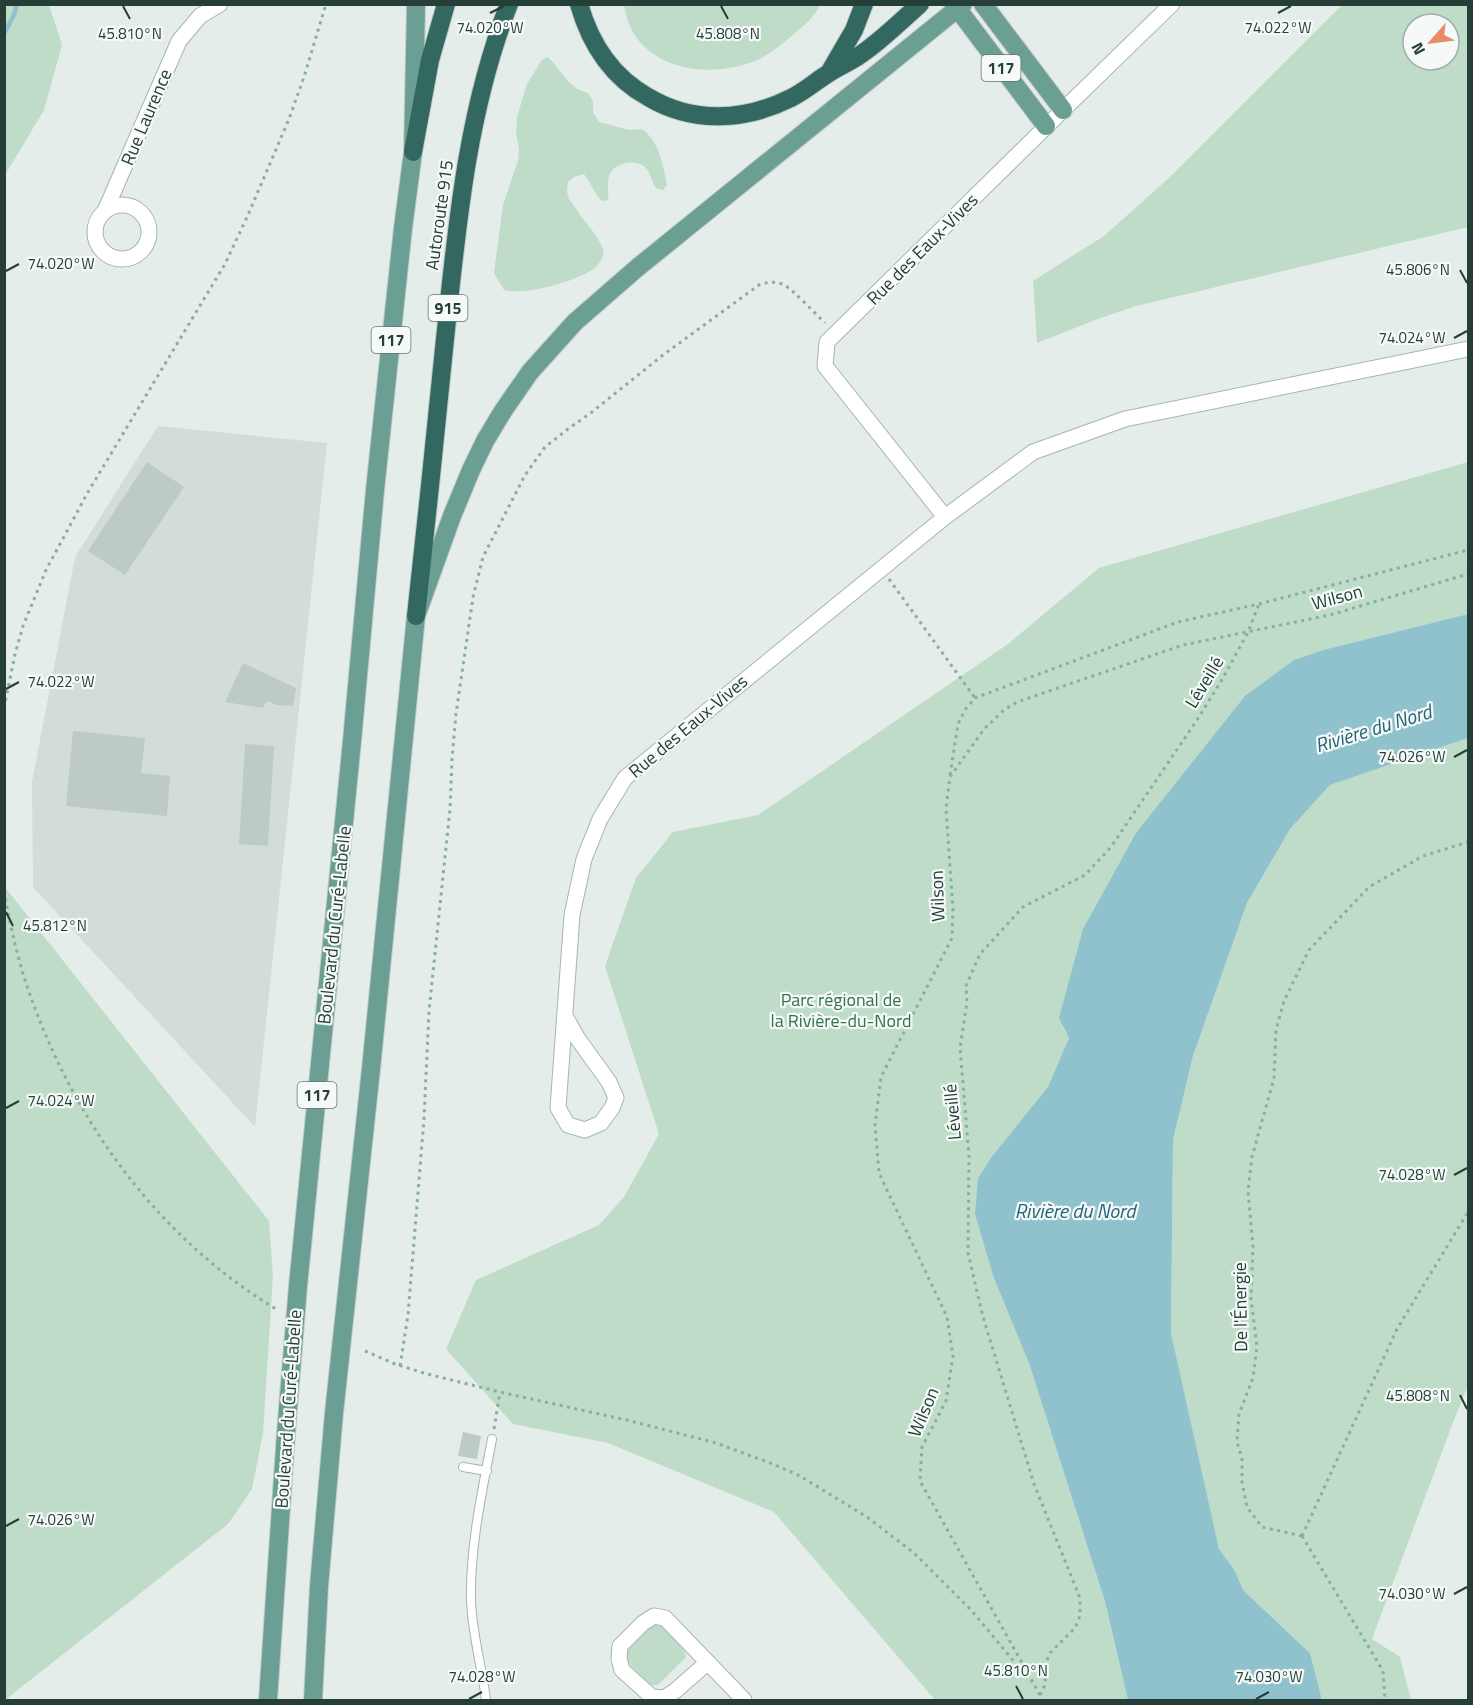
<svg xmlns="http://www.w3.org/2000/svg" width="1473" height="1705" viewBox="0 0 1473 1705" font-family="'Titillium Web',sans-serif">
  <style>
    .built { fill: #d3ddd8 }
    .green { fill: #bfdcc8; fill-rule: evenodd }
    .water { fill: #90c2ce }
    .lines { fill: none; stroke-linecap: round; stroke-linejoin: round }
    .stream { stroke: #90c2ce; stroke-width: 4.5 }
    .building { fill: #bdcac5 }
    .service-casing { stroke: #a7b5b0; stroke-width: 10 }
    .minor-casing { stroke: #a7b5b0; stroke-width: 17 }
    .primary-casing { stroke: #c2c9c7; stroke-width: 20 }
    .motorway-casing { stroke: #c2c9c7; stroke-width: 20 }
    .path { stroke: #87aea3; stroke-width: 3; stroke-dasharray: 3 4.5; stroke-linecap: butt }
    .service { stroke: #fff; stroke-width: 8 }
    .minor { stroke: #fff; stroke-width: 15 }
    .primary { stroke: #6c9f94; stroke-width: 18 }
    .motorway { stroke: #32685f; stroke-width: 18 }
    .ticks { fill: none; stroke: #253e38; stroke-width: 2 }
    .labels { text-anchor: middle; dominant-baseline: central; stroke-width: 4.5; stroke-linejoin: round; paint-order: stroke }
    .shield { fill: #f5f9f7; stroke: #637671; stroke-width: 1.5 }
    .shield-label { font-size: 16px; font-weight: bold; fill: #253e38 }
    .street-label { font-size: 18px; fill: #253e38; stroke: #f5f9f7 }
    .park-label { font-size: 18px; fill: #31724d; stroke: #f5f9f7 }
    .water-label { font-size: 20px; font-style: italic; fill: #226576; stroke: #f5f9f7 }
    .ticks-label { font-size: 15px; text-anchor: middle; fill: #253e38; stroke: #f5f9f7; stroke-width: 4.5; stroke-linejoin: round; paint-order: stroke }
  </style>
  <rect width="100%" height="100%" fill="#e4ede9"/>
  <path class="built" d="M158 426 327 443 255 1127 33 887 32 782 75 557Z"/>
  <path class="green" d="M5 4 49 5 62 45 44 110 5 175Z
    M624 5V4L820 5C815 16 803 27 793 35 778 47 765 59 746 64 697 80 632 64 624 5Z
    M1342 5H1468V227L1136 306 1095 320 1037 343 1033 281 1104 236 1170 177ZM1413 24H1449V60H1413Z
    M547 57 552 61 568 81 577 89 588 93 593 101V112L599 122 629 130 642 129C659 141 663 165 667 185L663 190 656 188C652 182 650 172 645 167 635 158 613 163 609 176 607 183 609 193 608 200L602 201C594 193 591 183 584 174L574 177 568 182 567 192 569 199 583 219 595 234 604 250C603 256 601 262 596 267 579 281 525 296 504 290L494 273 503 205 518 161 519 149 516 133 517 117 527 84 541 61Z
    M1468 462V614L1323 650 1294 660 1063 1027 1069 1038 1049 1087 978 1178 993 1273 1029 1363 1105 1603 1128 1700H935L774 1512 608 1443 513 1424 446 1349 476 1280 599 1225 624 1197 659 1134 605 966 636 878 673 832 758 815 1008 644 1099 568Z
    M1468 738V1385L1452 1425 1372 1639 1400 1657 1411 1700H1322L1310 1653 1243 1590 1235 1571 1219 1550 1171 1333 1173 1140 1193 1056 1247 903 1290 829 1330 785Z
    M4 886 269 1221 273 1276 263 1433 252 1489 228 1524 5 1700Z
    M651 1623C655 1623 657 1623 661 1625 669 1630 686 1648 686 1657L658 1685H652L647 1682 624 1659 626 1649Z"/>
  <path class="water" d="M1468 614V738L1330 785 1290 829 1247 903 1193 1056 1173 1140 1171 1333 1219 1549 1235 1571 1243 1590 1310 1653 1322 1700H1128L1105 1602 1029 1363 994 1278 975 1214 978 1178 991 1158 1048 1087 1069 1038 1059 1018 1083 929 1136 833 1245 696 1294 660 1323 650Z"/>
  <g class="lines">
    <path class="stream" d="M4 34 14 15 17 4"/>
  </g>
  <path class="building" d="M147 462 184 487 125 575 88 551Z
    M243 663 296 688 293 706 277 705 267 701 263 708 225 702Z
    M73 731 145 738 141 773 170 776 167 816 66 806Z
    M245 744 274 746 268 846 239 844Z
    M463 1432 481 1436 477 1459 458 1456Z"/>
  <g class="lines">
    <defs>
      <path id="service" d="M463 1467 487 1471
        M486 1700C482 1667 472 1634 471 1600 470 1546 482 1492 492 1439"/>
      <path id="minor" d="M95 232a27 27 0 1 1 54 0a27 27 0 1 1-54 0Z
        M105 211 179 41 200 16 220 4
        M945 517 825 366 827 342 1063 110 1172 4
        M565 1016 578 1039 609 1082 616 1098 612 1108 601 1123 585 1130 568 1125 558 1108 572 915 584 859 600 819 625 778 945 517 1033 452 1125 419 1468 349
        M707 1663 675 1691 664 1698 652 1697 622 1670 619 1659 620 1646 643 1623 654 1616 665 1618 744 1700"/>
      <path id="primary" d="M954 4 1046 126
        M983 4 1063 110
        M268 1700 286 1433 298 1286 352 741 375 490 403 228 413 152 416 4
        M313 1700 319 1586 334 1413 371 1069 416 616 452 516 471 470 485 441 503 411 530 372 575 322 637 268 963 4"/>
      <path id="motorway" d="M579 4C590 43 612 77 648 97 693 124 745 121 791 98 805 91 816 81 829 73 838 67 848 63 857 57 878 44 901 21 920 4
        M829 73 854 30 864 4
        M413 152 430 60 446 4
        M416 616C426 524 436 431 445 339 457 226 467 111 509 4"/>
    </defs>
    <use href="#service" class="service-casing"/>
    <use href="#minor" class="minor-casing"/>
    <use href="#primary" class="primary-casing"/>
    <use href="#motorway" class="motorway-casing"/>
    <path class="path" d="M889 579 975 698
      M4 708 15 654 23 626 46 570 88 492 225 264 248 215 289 119 304 77 326 4
      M950 775 958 724 965 710 975 698 1178 622 1259 604 1468 550
      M4 891C10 924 17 957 28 989 73 1120 157 1237 276 1309
      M365 1351 395 1364 427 1374 500 1392 631 1421 716 1443 773 1464 800 1476 867 1517 914 1553 972 1611 1031 1682
      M400 1366 408 1315 424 1119 429 1011 450 809 452 759 456 714 473 597 483 557 525 475 545 447 568 429 592 412 663 355 759 285C782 277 789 288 804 302 811 309 818 316 825 323
      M494 1429 500 1392
      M1302 1536 1262 1527 1247 1507 1242 1482V1458L1237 1442 1239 1414 1253 1378 1257 1347 1251 1298 1253 1247 1248 1191 1252 1157 1274 1078 1276 1030 1284 1001 1309 950 1369 887 1423 856 1468 842
      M1302 1536 1397 1329 1468 1212
      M1302 1536 1383 1671 1385 1700
      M1040 1695 920 1481 922 1447 946 1401 953 1356 947 1317 879 1173 875 1125 881 1077 952 938 953 911 946 808 950 777 984 729 1005 709 1017 702 1183 645 1330 615 1468 574
      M1040 1695 1046 1683 1043 1670 1050 1653 1075 1628 1080 1616V1598L1034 1484 983 1317 968 1253 969 1156 960 1048 967 1002 966 986 980 954 1023 907 1085 875 1111 847 1197 720 1223 678 1248 632 1259 604"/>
    <use href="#service" class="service"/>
    <use href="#minor" class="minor"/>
    <use href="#primary" class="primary"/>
    <use href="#motorway" class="motorway"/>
  </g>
  <path class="ticks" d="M123 6 130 19M721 6 728 19M490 13 504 6M1278 13 1291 6M1460 270 1467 283M6 271 19 264M1454 338 1467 331M6 689 19 682M1454 757 1467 750M6 912 13 926M6 1108 19 1101M1454 1175 1467 1168M1460 1395 1467 1409M6 1526 19 1519M1454 1594 1467 1587M1016 1686 1023 1699M469 1699 482 1692M1256 1699 1269 1692"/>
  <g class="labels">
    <g class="shield">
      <rect x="981.5" y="55" width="39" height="26" rx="4.5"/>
      <rect x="428.5" y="295" width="39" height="26" rx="4.5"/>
      <rect x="371.5" y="327" width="39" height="26" rx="4.5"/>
      <rect x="297.5" y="1082" width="39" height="26" rx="4.5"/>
    </g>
    <g class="shield-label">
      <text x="1001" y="68">117</text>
      <text x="448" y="308">915</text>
      <text x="391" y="340">117</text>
      <text x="317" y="1095">117</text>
    </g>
    <g class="street-label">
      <text transform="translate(146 117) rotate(-67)">Rue Laurence</text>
      <text transform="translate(439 215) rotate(-82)">Autoroute 915</text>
      <text transform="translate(922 249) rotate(-45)">Rue des Eaux-Vives</text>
      <text transform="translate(1337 597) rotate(-15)">Wilson</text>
      <text transform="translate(1204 682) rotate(-59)">Léveillé</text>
      <text transform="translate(688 726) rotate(-40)">Rue des Eaux-Vives</text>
      <text transform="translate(937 896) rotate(-92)">Wilson</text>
      <text transform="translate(334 925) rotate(-84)">Boulevard du Curé-Labelle</text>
      <text transform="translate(952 1112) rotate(-95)">Léveillé</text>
      <text transform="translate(1240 1307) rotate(-91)">De l'Énergie</text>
      <text transform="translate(288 1409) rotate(-86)">Boulevard du Curé-Labelle</text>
      <text transform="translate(923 1412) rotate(-67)">Wilson</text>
    </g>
    <g class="park-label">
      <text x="841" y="999">Parc régional de<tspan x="841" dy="21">la Rivière-du-Nord</tspan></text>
    </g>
    <g class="water-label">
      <text transform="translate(1373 728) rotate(-17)">Rivière du Nord</text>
      <text x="1075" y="1210">Rivière du Nord</text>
    </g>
  </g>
  <g class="ticks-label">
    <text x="490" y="33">74.020°W</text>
    <text x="1278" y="33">74.022°W</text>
    <text x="130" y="39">45.810°N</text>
    <text x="728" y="39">45.808°N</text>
    <text x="61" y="269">74.020°W</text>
    <text x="1418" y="275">45.806°N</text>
    <text x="1412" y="343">74.024°W</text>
    <text x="61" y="687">74.022°W</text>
    <text x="1412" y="762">74.026°W</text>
    <text x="55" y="931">45.812°N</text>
    <text x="61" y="1106">74.024°W</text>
    <text x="1412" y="1180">74.028°W</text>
    <text x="1418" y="1401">45.808°N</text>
    <text x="61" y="1525">74.026°W</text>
    <text x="1412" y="1599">74.030°W</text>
    <text x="1016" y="1676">45.810°N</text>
    <text x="482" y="1682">74.028°W</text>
    <text x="1269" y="1682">74.030°W</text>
  </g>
  <rect width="1473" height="1705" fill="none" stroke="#253e38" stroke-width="12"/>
  <g transform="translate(1431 42) rotate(242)"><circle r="28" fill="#f5f9f7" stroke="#a2aeab" stroke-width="1.5"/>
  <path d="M0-4.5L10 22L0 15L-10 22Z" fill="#e98b66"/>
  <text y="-9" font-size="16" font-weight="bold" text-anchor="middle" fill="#253e38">N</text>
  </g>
</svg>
